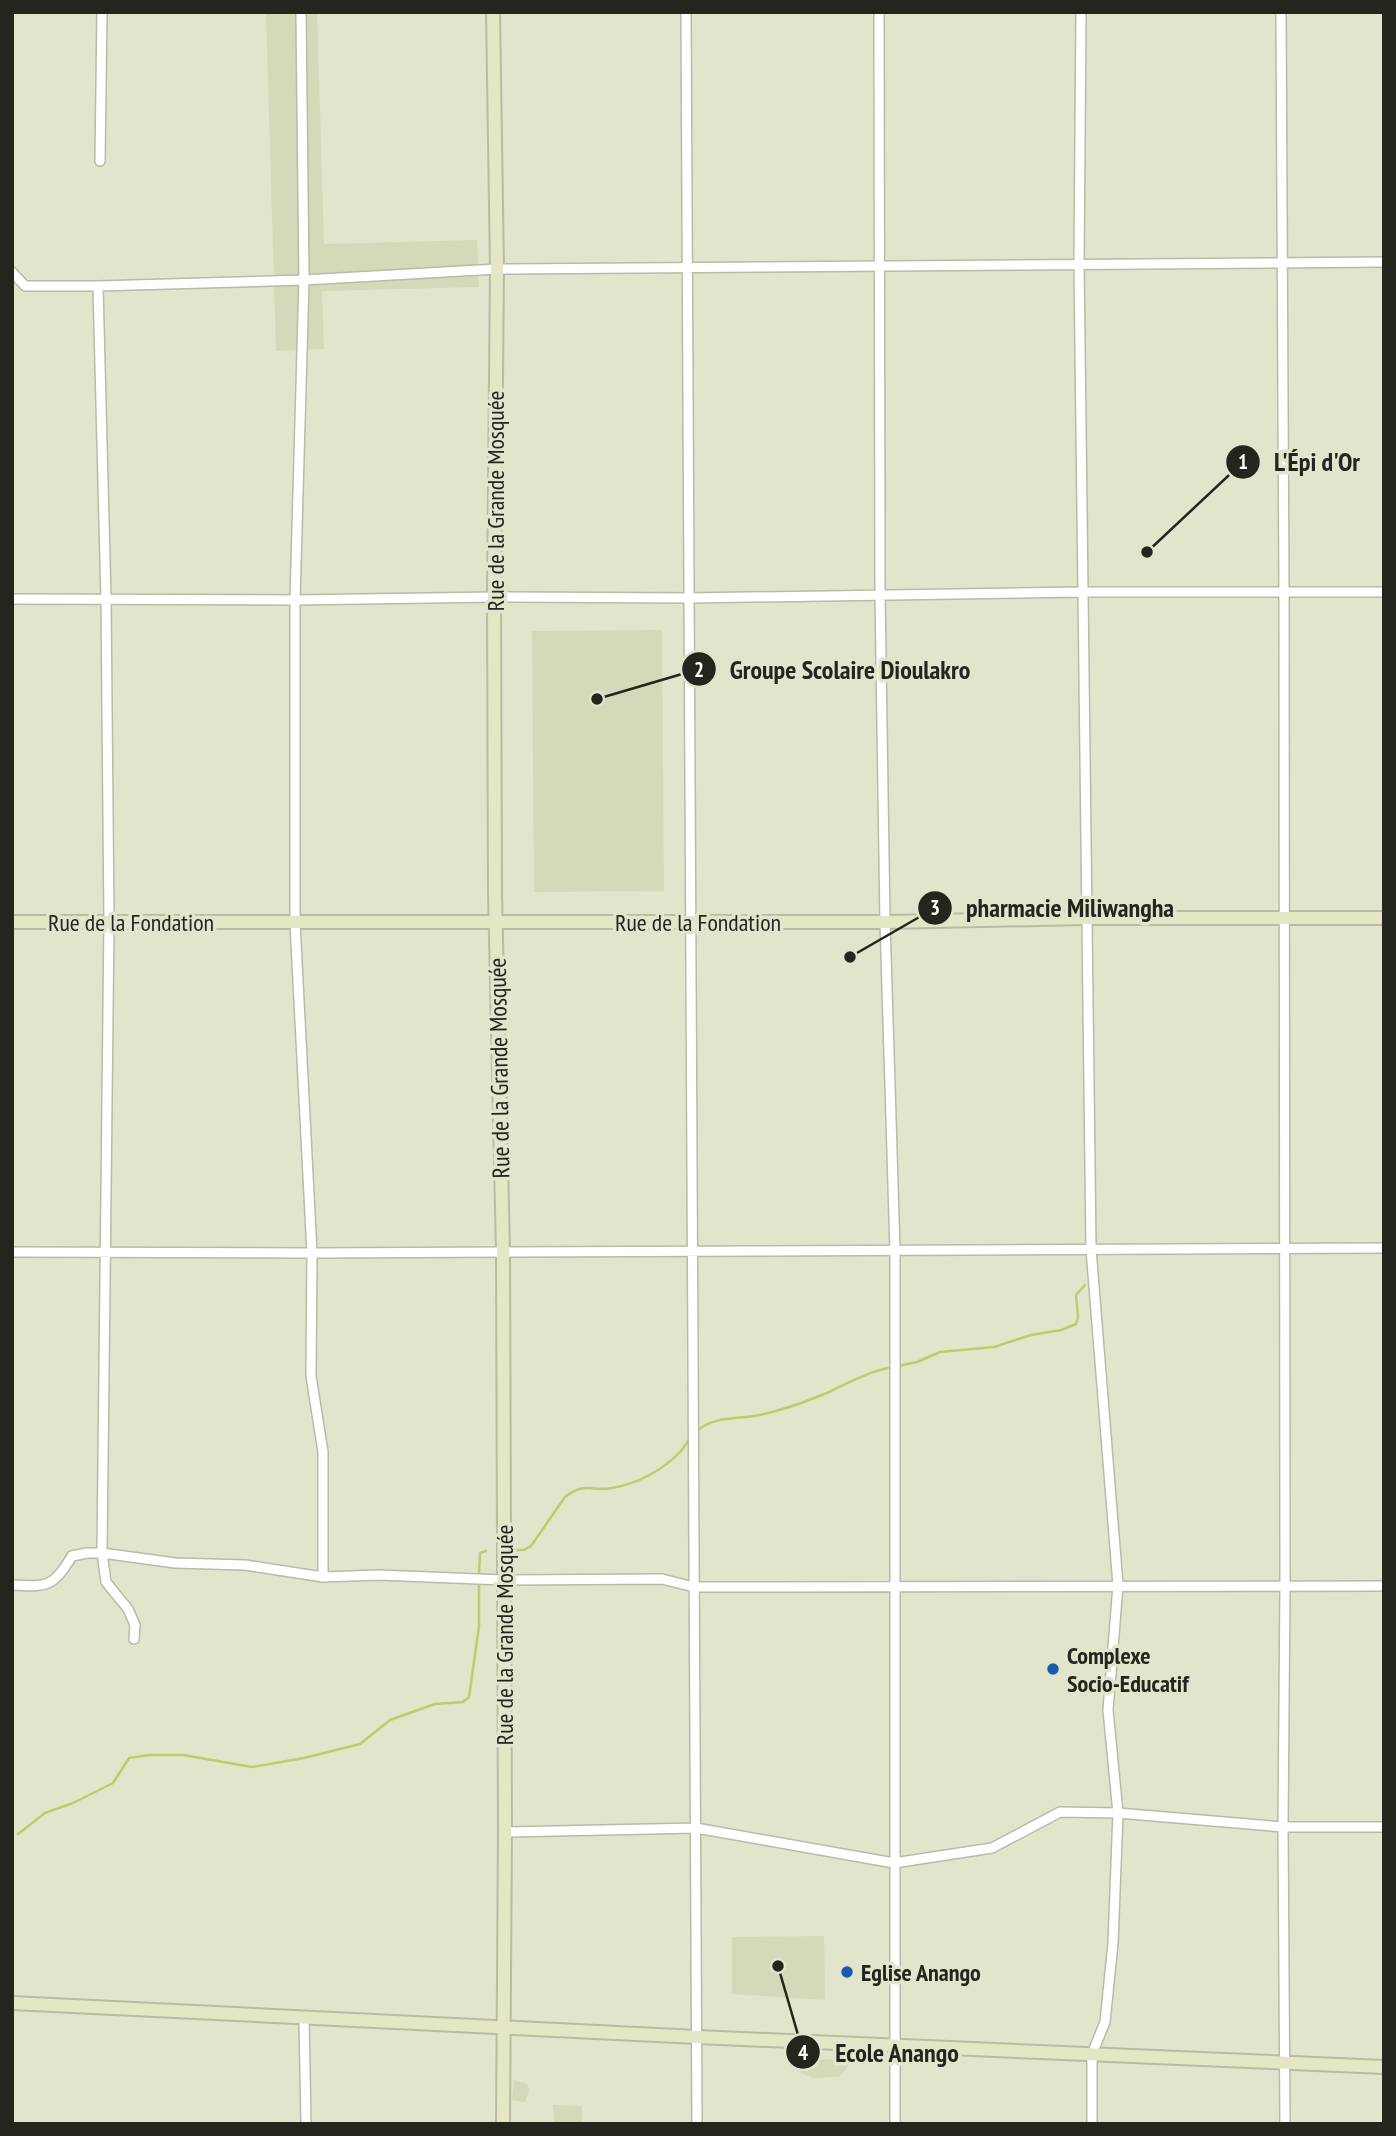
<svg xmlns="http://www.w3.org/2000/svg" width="1396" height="2136" viewBox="0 0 1396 2136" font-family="'PT Sans Narrow',sans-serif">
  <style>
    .built { fill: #d5d8b9 }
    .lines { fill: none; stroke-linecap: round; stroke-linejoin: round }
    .stream { stroke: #c3c96e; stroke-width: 2.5 }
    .street-casing { stroke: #b9bba4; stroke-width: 12 }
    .secondary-casing { stroke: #b9bba4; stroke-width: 16 }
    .street { stroke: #fff; stroke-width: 9 }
    .secondary { stroke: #e5e6c6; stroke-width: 12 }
    .poi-dot { fill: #195bab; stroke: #e2e4cc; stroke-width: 2.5 }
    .labels { text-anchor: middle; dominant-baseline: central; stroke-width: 7; stroke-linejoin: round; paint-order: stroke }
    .street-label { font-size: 24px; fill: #24251c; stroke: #e2e4cc }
    .poi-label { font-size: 24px; font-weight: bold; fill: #24251c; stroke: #e2e4cc; text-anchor: start }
    .leader { fill: none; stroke: #24251c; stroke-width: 2.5 }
    .callout-dot { fill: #24251c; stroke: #e2e4cc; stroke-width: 2.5 }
    .mark-label { font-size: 21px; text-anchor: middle; font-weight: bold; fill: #fff }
    .callout-label { font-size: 26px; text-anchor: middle; font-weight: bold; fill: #24251c; stroke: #e2e4cc; stroke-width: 7; stroke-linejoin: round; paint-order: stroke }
  </style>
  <rect width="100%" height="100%" fill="#e2e4cc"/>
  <path class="built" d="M266 12H317L324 244 477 240 479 287 322 291 324 349 276 351Z
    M662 630 664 891 534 892 532 631Z
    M824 1936 825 2000 732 1994V1937Z
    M829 2059 850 2064 839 2077 812 2078 793 2069V2062Z
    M514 2080 527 2084 529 2091 525 2102 512 2100Z
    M553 2105 582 2106V2124H554Z"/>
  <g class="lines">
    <path class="stream" d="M898 1366 917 1362 940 1352 994 1347 1031 1335 1061 1330 1076 1324 1078 1317 1076 1295 1085 1285
      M697 1431C712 1417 735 1419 754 1416 777 1412 800 1404 822 1395 845 1385 866 1372 892 1367
      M515 1550H524L531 1546 565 1497C586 1481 591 1492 612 1488 637 1484 663 1470 680 1452 684 1448 686 1443 690 1439
      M479 1575 480 1553 486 1551
      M18 1834 45 1813 73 1803 113 1783 129 1758 149 1755H183L252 1767 304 1758 360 1744 390 1720 435 1704 463 1702 469 1697 479 1626V1582"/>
    <defs>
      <path id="street" d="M301 12 304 280 295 600V923L312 1253 311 1376 323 1452V1577
        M686 12 697 2124
        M879 12 880 594 885 922 895 1250V2124
        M1081 12 1079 264 1091 1249 1118 1585 1108 1710 1118 1813 1113 1943 1105 2022 1092 2054V2124
        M1281 12 1284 592 1285 1586 1283 1827 1285 2124
        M100 161 102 12
        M12 272 25 286H98L304 280 497 269 1384 262
        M98 286 106 599 109 921 102 1553 106 1582 128 1609 135 1625 134 1639
        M12 599 295 600 494 597 690 598 1081 592H1384
        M12 1252 312 1253 1384 1248
        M12 1585C48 1587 53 1587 72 1556L87 1553H102L175 1563 245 1565 323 1577 379 1575 503 1580 662 1579 694 1587 1384 1586
        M505 1832 696 1828 894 1863 992 1848 1060 1812 1118 1813 1283 1827H1384
        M304 2019 306 2124"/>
      <path id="secondary" d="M493 12 497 269 494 597 495 893 503 1252 505 1832 503 2124
        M12 922H885L1085 918H1384
        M12 2003 697 2037 1384 2067"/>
    </defs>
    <use href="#street" class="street-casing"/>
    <use href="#secondary" class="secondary-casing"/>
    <use href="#street" class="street"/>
    <use href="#secondary" class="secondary"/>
  </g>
  <g class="poi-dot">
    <circle cx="1053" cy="1669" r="7"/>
    <circle cx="847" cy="1972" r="7"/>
  </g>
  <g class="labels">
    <g class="street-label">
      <text transform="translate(495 501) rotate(-90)">Rue de la Grande Mosquée</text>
      <text x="131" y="922">Rue de la Fondation</text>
      <text x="698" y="922">Rue de la Fondation</text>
      <text transform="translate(499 1068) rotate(-91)">Rue de la Grande Mosquée</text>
      <text transform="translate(504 1635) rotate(-90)">Rue de la Grande Mosquée</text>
    </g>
    <g class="poi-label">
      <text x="1067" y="1655">Complexe<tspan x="1067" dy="28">Socio-Educatif</tspan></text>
      <text x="861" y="1972">Eglise Anango</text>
    </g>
  </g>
  <path class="leader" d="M1147 552L1243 462M597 699L699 669M850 957L935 908M778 1966L803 2052"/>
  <g class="callout-dot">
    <circle cx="1147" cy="552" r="7"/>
    <circle cx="597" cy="699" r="7"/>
    <circle cx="850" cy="957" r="7"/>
    <circle cx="778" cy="1966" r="7"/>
    <circle cx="1243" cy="462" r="18"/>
    <circle cx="699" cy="669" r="18"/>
    <circle cx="935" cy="908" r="18"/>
    <circle cx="803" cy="2052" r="18"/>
  </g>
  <g class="mark-label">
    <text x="1243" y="469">1</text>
    <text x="699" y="677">2</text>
    <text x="935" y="915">3</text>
    <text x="803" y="2060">4</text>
  </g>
  <g class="callout-label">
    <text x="1317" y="471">L'Épi d'Or</text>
    <text x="850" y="679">Groupe Scolaire Dioulakro</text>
    <text x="1070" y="917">pharmacie Miliwangha</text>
    <text x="897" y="2062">Ecole Anango</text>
  </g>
  <rect width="1396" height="2136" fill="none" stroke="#24251c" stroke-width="28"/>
</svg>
